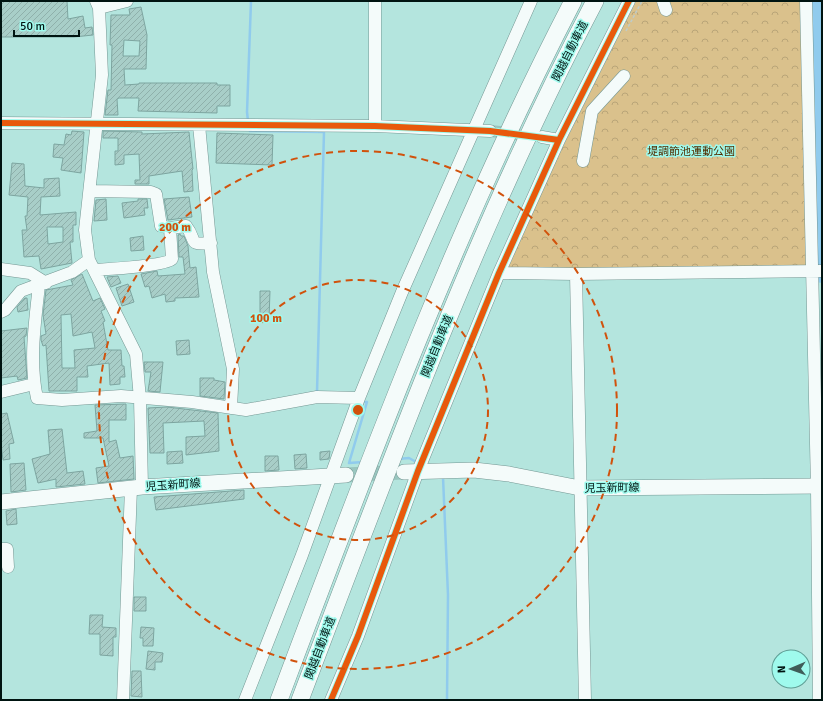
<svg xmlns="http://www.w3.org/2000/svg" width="823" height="701" viewBox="0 0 823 701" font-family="Signika,'Noto Sans JP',sans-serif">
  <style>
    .park { fill: url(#park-crowns) }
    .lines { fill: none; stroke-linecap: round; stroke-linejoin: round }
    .stream { stroke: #90cbed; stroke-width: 2.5 }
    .river { stroke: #90cbed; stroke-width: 16 }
    .building { fill: url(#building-hatch); stroke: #7da5a0; fill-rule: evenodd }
    .minor-tunnel { stroke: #99c6bf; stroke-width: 12; stroke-dasharray: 12 6; stroke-linecap: butt }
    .major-tunnel { stroke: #99c6bf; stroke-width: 15; stroke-dasharray: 15 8; stroke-linecap: butt }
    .minor-casing { stroke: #749793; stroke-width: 13 }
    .major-casing { stroke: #749793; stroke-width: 16 }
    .highway-casing { stroke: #749793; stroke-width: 18 }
    .path { stroke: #beccca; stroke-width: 1.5; stroke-dasharray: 3 2; stroke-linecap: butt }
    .minor { stroke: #f4fbfa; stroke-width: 12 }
    .major { stroke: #f4fbfa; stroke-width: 15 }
    .highway { stroke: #f4fbfa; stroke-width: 17 }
    .cycleway-casing { stroke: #9ffaed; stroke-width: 8 }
    .cycleway { stroke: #e8590c; stroke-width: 6 }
    .ring { fill: none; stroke: #d1520c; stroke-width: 2; stroke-dasharray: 7 5 }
    .labels { text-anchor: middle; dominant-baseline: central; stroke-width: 3; stroke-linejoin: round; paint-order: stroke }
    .street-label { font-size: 11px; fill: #001411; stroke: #9ffaed }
    .park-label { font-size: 11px; fill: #522d00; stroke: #9ffaed }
    .centre { fill: #d1520c; stroke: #9ffaed; stroke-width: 2 }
    .ring-label { font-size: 12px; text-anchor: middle; font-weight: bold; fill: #d1520c; stroke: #9ffaed; stroke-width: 3; stroke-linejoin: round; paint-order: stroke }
  </style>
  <defs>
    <pattern id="park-crowns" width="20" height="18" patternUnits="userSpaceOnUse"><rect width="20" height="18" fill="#dac18c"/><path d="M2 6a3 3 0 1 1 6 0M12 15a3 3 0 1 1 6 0" fill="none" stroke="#b9a578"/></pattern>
    <pattern id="building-hatch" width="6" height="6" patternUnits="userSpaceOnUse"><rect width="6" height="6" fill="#a8cec8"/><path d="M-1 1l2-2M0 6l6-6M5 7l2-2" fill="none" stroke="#8fb0ab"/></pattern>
  </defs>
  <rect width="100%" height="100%" fill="#b4e5de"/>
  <path class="park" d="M636 1H804L809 267 504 270 566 140Z"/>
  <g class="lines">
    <path class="stream" d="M248 121 247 112 251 1
      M249 128 250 131 324 132 317 392
      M362 402H367L349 463 363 462
      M398 459 409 458 418 463
      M443 477 448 595 447 700"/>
    <path class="river" d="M817 1 822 275"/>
  </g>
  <path class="building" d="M1 1H67L68 19 83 16 85 28 92 27 93 35 74 37H1Z
    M141 7 147 35 146 69H124L125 85 139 84V83H217V85H230V106H217V113L138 111 139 98H119L117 99 118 115H105L108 90H111L112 45H110L111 15H130L129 9ZM124 40 140 41 139 56H123Z
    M72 131 84 132 81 173 61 170 63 158 53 157 54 144 64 145 66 134 71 135Z
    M103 131 142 132V134L189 132 193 169 192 170 193 191 184 192 182 171 149 176V184H135V180H140L139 154 124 155V164L115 165V151H118V138H103Z
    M217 133 273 135 272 165 216 163Z
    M12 163 24 164 25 186 44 188V179L59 178 60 196 41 197 40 215 76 212V225H73V242H70L72 263 41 269 39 256 24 257 22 230H27L25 216H27L28 197 9 195ZM47 227H63V242L48 244Z
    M189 197 192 217 168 220 164 199Z
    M106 199 107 220 94 221 96 200Z
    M138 199H147L148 208H144L145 215 124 218 122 203 138 201Z
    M180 234 181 236H184L188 246 190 268 196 267 199 297 175 298V301L166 302 165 294 152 298 149 286 145 287 141 274 157 271 158 276 185 274 183 257H179L178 235Z
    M143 236 144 250 131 251 130 238Z
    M82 274 93 301 100 298 105 309 101 311 105 321 103 322 108 350H121L122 366H124L125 377H120V384L110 385 109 363 87 366 88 377H77V391H49L46 345 43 346 41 340V336L46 334 43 315 46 290 73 285 71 280ZM71 314 73 336 92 332 95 348 74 350 75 368H62L61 315Z
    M118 276 121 283 111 287 107 277Z
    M128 284 134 302 122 306 116 288Z
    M260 291H270L269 319H260Z
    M25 298H27L28 310 18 312 17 307Z
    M27 328 26 336 24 337 27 378 18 380 17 376 1 378V331Z
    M189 340 190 354 177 355 176 341Z
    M144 362H163L160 392 148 391 151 372H145Z
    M200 378H214V380L225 382 224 399 200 396Z
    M126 404V420H109V442L116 440 120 458 133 456 134 479 98 483 96 468 109 466 103 438H84V433L97 431 95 405Z
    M167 407 218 413 219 451 186 455V437L205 436 204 421 163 423 164 453H150L148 408Z
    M7 413 14 443 9 444 10 459 3 460 1 444V414Z
    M62 429 67 473 83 471 85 484 56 487V479L38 483 32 459 50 454 48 430Z
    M182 451 183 463 167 464V452Z
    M330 451 329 459 320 460V452Z
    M306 454 307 468 295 469 294 455Z
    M265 456H278L279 470 265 471Z
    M24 463 26 490 11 492 10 464Z
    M244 490V499L156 510 154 497Z
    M16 509 17 524 7 525 6 511Z
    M134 597H146V611H134Z
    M90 615H103L102 627 116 628V637H113V656L100 655V634H89Z
    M141 627 154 628 153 646H143V638H140Z
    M148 651 163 653 162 662H155V670L146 669Z
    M132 671H141L142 697 131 696Z"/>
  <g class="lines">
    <path class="minor-tunnel" d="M490 131 535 136"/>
    <path class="major-tunnel" d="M346 475 404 472"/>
    <defs>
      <path id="minor" d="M96 1 99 8 102 75 85 230 89 260 136 354 140 399 142 487
        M663 1 666 10
        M806 1 817 487 819 700
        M99 8 127 1
        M1 123 375 126 490 131
        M199 125 213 272 233 369 231 408
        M375 126V1
        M542 137 559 140
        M583 161 592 111 624 76
        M91 191 151 192 156 194 161 226 170 228 172 259C165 266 108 269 94 270
        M170 228 186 226C198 241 186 245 211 243
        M1 269 30 273 46 283
        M499 273 576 274 822 271
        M576 274 585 700
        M39 285C35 322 29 361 37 398L62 400 121 396 192 402 246 410 317 397 359 398
        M1 312 5 310 21 291 72 272 89 260
        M1 392 34 384
        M1 549H7L8 567
        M123 700 131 488
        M245 700 302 555 359 398 402 292 531 1
        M331 700 358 636 418 471 499 273 559 140 629 1"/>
      <path id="major" d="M404 472 474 470 509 474 580 488 822 486
        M1 502 142 487 346 475"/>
      <path id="highway" d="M279 700C368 463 456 226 573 1
        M300 700C390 463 477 225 595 1"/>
    </defs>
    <use href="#minor" class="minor-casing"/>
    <use href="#major" class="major-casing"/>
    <use href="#highway" class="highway-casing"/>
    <path class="path" d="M626 31 642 1"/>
    <use href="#minor" class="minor"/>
    <use href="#major" class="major"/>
    <use href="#highway" class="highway"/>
    <defs>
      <path id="cycleway" d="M1 123 375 126 490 131 559 140
        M331 700 358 636 418 471 499 273 559 140 629 1"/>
    </defs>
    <use href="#cycleway" class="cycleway-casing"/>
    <use href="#cycleway" class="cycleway"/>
  </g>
  <g class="ring">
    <circle cx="358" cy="410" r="130"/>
    <circle cx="358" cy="410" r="259"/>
  </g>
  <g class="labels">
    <g class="street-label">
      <text transform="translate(570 51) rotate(-63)">関越自動車道</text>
      <text transform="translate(437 346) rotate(-68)">関越自動車道</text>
      <text transform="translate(173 485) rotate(-4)">児玉新町線</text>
      <text transform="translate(612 488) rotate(-1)">児玉新町線</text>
      <text transform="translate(320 648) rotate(-69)">関越自動車道</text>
    </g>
    <g class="park-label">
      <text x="691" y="151">堤調節池運動公園</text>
    </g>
  </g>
  <circle cx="358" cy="410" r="6" class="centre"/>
  <g class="ring-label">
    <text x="175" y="231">200 m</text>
    <text x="266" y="322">100 m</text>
  </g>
  <rect width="823" height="701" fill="none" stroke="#001411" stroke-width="4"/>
  <g transform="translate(791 669) rotate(268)"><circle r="19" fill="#9ffaed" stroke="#5f9e95"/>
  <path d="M0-3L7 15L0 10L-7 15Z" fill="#3f5d59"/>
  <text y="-6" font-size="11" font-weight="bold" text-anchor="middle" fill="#001411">N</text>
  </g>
  <path d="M14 30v6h65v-6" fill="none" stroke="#001411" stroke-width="2"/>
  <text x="20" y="30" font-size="12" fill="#001411" stroke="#9ffaed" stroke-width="3" paint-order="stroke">50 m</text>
</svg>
